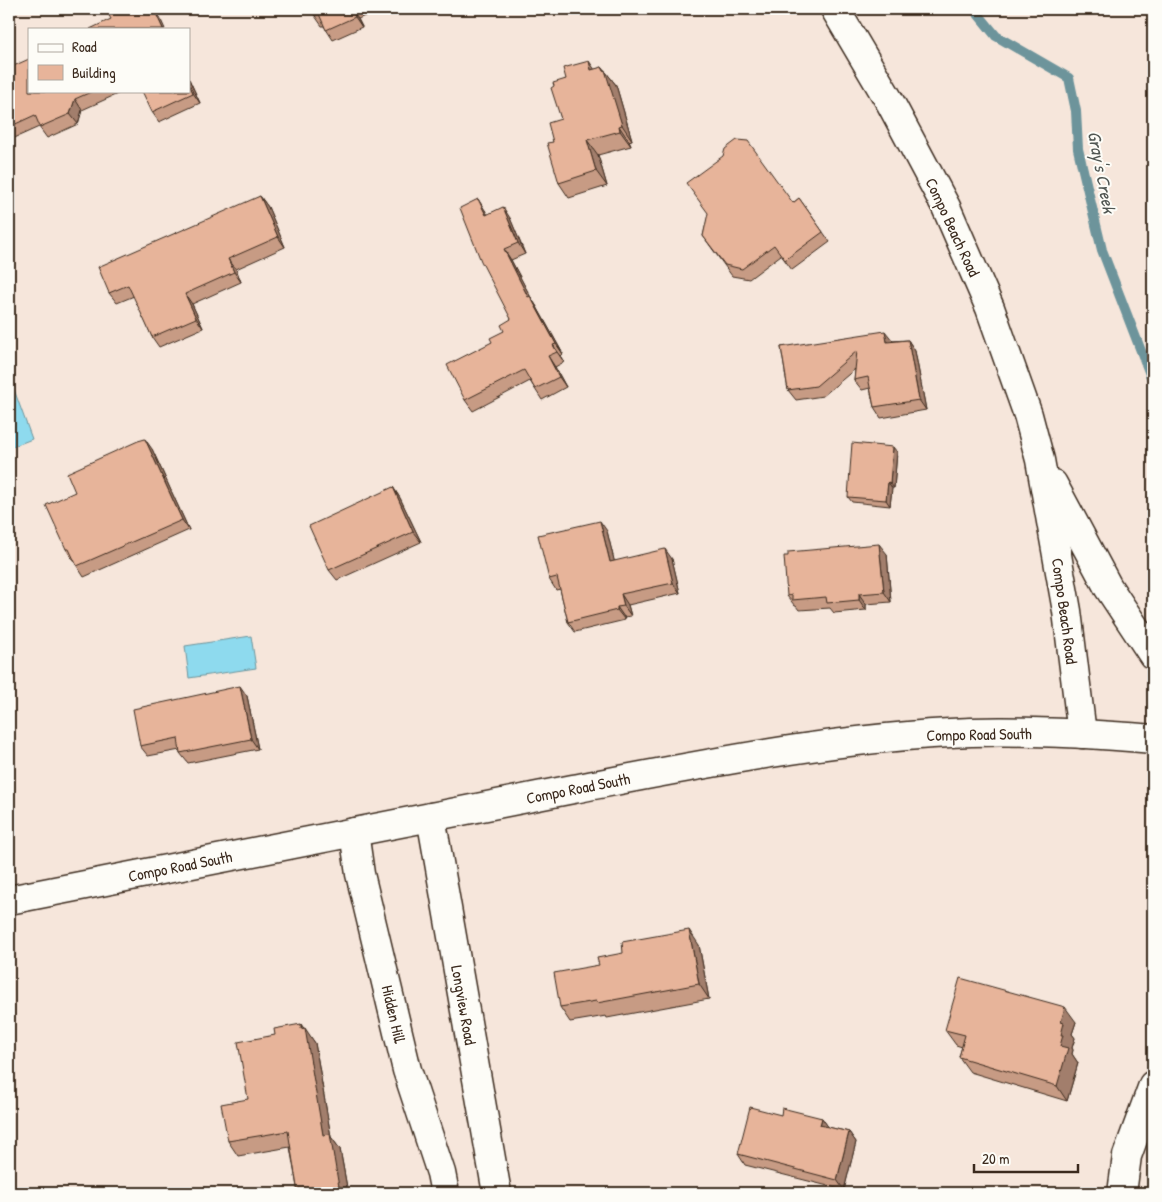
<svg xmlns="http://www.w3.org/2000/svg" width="1162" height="1202" viewBox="0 0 1162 1202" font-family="'Patrick Hand',sans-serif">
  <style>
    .water { fill: #8edaee; stroke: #6d949b }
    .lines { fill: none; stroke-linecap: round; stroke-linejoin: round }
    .stream { stroke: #6d949b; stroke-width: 10 }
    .minor-casing { stroke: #3b2a1e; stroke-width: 31 }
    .tertiary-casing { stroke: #3b2a1e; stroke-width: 31 }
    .minor { stroke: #fdfcf7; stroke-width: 28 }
    .tertiary { stroke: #fdfcf7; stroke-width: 28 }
    .wall { fill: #c79b84; stroke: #3b2a1e }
    .shaded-wall { fill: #a27e6c; stroke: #3b2a1e }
    .building { fill: #e7b49a; stroke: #3b2a1e }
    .labels { text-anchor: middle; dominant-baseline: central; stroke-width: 4; stroke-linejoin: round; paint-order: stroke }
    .street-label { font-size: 16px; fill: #3b2a1e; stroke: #fdfcf7 }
    .water-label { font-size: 18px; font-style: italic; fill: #505652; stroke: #fdfcf7 }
  </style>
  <rect width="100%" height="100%" fill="#f6e6db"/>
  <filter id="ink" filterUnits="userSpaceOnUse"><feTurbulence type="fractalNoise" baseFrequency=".02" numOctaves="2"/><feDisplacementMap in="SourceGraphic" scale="10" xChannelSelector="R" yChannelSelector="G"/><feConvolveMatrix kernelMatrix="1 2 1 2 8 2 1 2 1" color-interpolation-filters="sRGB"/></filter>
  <g filter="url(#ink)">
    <path class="water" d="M9 376 32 439 9 448Z
      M251 636 256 668 189 678 185 646Z"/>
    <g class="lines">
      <path class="stream" d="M974 9 996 36 1069 78 1076 111 1078 149 1102 250 1153 382"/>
      <defs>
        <path id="minor" d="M835 9 890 102 946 207 990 308 1028 415 1040 460 1067 611 1082 734
          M1053 484 1108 587 1153 655
          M431 817 497 1193
          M354 832 360 874 407 1070 441 1173 445 1193
          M1122 1193 1127 1156 1153 1085"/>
        <path id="tertiary" d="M9 900 573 789C704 764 837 737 971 732 1032 730 1093 734 1153 739"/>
      </defs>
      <use href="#minor" class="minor-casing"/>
      <use href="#tertiary" class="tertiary-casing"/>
      <use href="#minor" class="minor"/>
      <use href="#tertiary" class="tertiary"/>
    </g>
    <path class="wall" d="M311 9H375L376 11 358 19 362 27 333 40 324 26H322L315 16Z
      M602 67 616 85 632 140 629 141 631 146 598 155 607 186 569 198 559 183 553 142 561 119 554 86 566 79Z
      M9 68 29 91H124L82 110 78 124 47 138 39 127 10 140 9 138Z
      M189 79 200 103 159 122 152 112Z
      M723 156 793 203 799 198 830 242 792 270 781 255 749 279 732 276 703 236Z
      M260 196 268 207 285 247 236 269 241 282 192 304 203 328 159 347 152 337 134 296 117 303 109 293Z
      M485 210 487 214 510 218 525 254 511 260 530 296 537 307 563 354 561 356 564 362 555 367 566 387 542 400 535 389 530 381 473 411 465 400 492 342 504 331 511 319Z
      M908 340 915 351 926 410 881 418 874 407 870 388 862 390 854 380 855 369 823 396 796 400 788 390 781 347Z
      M152 449 189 530 84 577 66 549 75 492Z
      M897 452 894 488H892L890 506 852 502 848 497Z
      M393 487 400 498 421 542 337 580 329 570Z
      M607 531 614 561 672 559 680 593 628 605 631 616 624 617 625 620 575 632 568 622 560 589 556 590 549 579Z
      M887 554 891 602 866 604V610L834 613 830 608 799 610 796 606H795L787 596Z
      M247 696 258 749 188 763 180 753V750L148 756 140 746Z
      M699 945 709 999 607 1018 606 1016 570 1022 560 1007 599 965Z
      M1076 1022 1072 1034 1075 1038 1072 1048 1073 1050 1072 1054 1078 1063 1067 1101 970 1072 959 1057 962 1047 956 1045 945 1030Z
      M304 1028 315 1043 331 1137 340 1149 348 1193H298L290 1147 238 1156 228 1141 248 1099 275 1035Z
      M781 1115 822 1118 828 1127 849 1132 856 1142 844 1190 745 1165 738 1154Z"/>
    <path class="shaded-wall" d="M154 9H156L165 29H163Z
      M351 9 358 19 362 27 355 17Z
      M589 61 599 76 591 70Z
      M602 67 616 85 632 140 622 125Z
      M189 79 200 103 193 93 189 84Z
      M75 99 82 110 78 124 70 114Z
      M619 126 629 141 631 146 620 131Z
      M587 140 598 155 607 186 596 171Z
      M260 196 268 207 285 247 278 237Z
      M478 199 485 210 493 225 486 215Z
      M503 207 510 218 525 254 518 243Z
      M504 249 511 260 536 307 528 297Z
      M228 259 236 269 241 282 234 272Z
      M185 294 192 304 203 328 196 318Z
      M530 296 537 307 563 354 556 344Z
      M885 331 893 341 894 352 887 342Z
      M908 340 915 351 926 410 919 400Z
      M553 345 561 356 564 362 557 352Z
      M548 356 555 367 566 387 559 377Z
      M145 439 152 449 189 530 182 520Z
      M893 447 897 452 894 488 890 483Z
      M888 482 892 488 890 506 886 500Z
      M393 487 400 498 421 542 413 532Z
      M600 521 607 531 617 572 610 562Z
      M879 544 887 554 891 602 884 592Z
      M665 549 672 559 680 593 673 583Z
      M621 594 628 605 631 616 624 606Z
      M859 594 866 604V610L859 600Z
      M617 607 624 617 625 620 617 610Z
      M240 686 247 696 258 749 251 739Z
      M689 930 699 945 709 999 699 984Z
      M1065 1007 1076 1022 1072 1034 1075 1038 1072 1048 1073 1050 1072 1054 1078 1063 1067 1101 1057 1086 1061 1022Z
      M301 1024 305 1030V1028L315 1043 331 1137 340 1149 348 1193H340L323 1135Z
      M822 1118 829 1128 820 1125Z
      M849 1132 856 1142 844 1190 837 1180Z"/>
    <path class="building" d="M110 9H154L163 29H90L111 19 106 10Z
      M311 9H351L355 17 326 30 319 14 315 16Z
      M29 59V91H93L75 99 70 114 40 127 35 115 9 127V68Z
      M589 61 591 70 602 67 604 71 605 70 622 125 619 126 620 131 587 140 596 171 559 183 547 143 553 142 548 123 561 119 551 88 554 86 553 83 566 79 563 68Z
      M189 84 193 93 152 112 142 91H189Z
      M737 140 748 141 793 203 799 198 823 232 785 260 774 245 742 269 725 265 703 236 708 213 686 183 723 156 725 149Z
      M260 196 278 237 228 259 234 272 185 294 196 318 152 337 128 285 109 293 98 267Z
      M478 199 486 215 503 207 518 243 504 249 528 297 530 296 556 344 553 345 557 352 548 356 559 377 535 389 524 370 465 400 447 365 492 342 490 338 504 331 501 325 511 319 481 261 460 208Z
      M885 331 887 342 908 340 919 400 874 407 868 377 854 380 857 351 816 386 788 390 781 347Z
      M145 439 182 520 77 566 69 549H66L46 505 75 492 67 473 138 441Z
      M852 443 893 447 890 483 888 482 886 500 848 497Z
      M393 487 413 532 329 570 309 526Z
      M600 521 610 562 665 549 673 583 621 594 624 606 617 607V610L568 622 557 577 549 579 538 535Z
      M879 544 884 592 859 594V600L827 603 826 597 792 600V595L787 596 784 556H788V552Z
      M240 686 251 739 180 753 178 738 140 746 133 709Z
      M689 930 699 984 597 1003 596 1001 560 1007 554 973 599 965 597 958 623 953 622 942Z
      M960 978 1065 1007 1061 1022 1064 1023 1061 1035H1063L1060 1046 1068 1048 1057 1086 959 1057 965 1035 945 1030Z
      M301 1024V1029L305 1028 323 1135 330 1134 340 1193H298L288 1131 228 1141 221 1104 248 1099 238 1042 275 1035 274 1029Z
      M750 1107 781 1115 782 1108 822 1118 820 1125 849 1132 837 1180 738 1154Z"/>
  </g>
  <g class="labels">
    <g class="street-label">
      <text transform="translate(953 227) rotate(65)">Compo Beach Road</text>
      <text transform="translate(1065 611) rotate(82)">Compo Beach Road</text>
      <text transform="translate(979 734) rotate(-1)">Compo Road South</text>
      <text transform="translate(578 788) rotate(-11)">Compo Road South</text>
      <text transform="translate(180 866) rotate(-11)">Compo Road South</text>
      <text transform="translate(464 1005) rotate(80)">Longview Road</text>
      <text transform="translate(394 1014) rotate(77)">Hidden Hill</text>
    </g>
    <g class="water-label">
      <text transform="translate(1102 172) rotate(79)">Gray's Creek</text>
    </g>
  </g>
  <rect width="1162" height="1202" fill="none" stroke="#fdfcf7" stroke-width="30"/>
  <rect x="15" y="15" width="1132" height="1172" fill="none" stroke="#3b2a1e" stroke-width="2" filter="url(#ink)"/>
  <rect x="28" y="28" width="162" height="65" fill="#fdfcf7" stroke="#afa8a0"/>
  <rect x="38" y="44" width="25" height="8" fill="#fdfcf7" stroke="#afa8a0"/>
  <text x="72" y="52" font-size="15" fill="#3b2a1e">Road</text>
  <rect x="38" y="65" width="25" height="15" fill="#e7b49a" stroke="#afa8a0"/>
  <text x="72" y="78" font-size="15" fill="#3b2a1e">Building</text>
  <path d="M974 1164v8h104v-8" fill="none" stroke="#3b2a1e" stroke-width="2.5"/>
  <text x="982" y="1164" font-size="15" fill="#3b2a1e" stroke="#fdfcf7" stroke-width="4" paint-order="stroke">20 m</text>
</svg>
